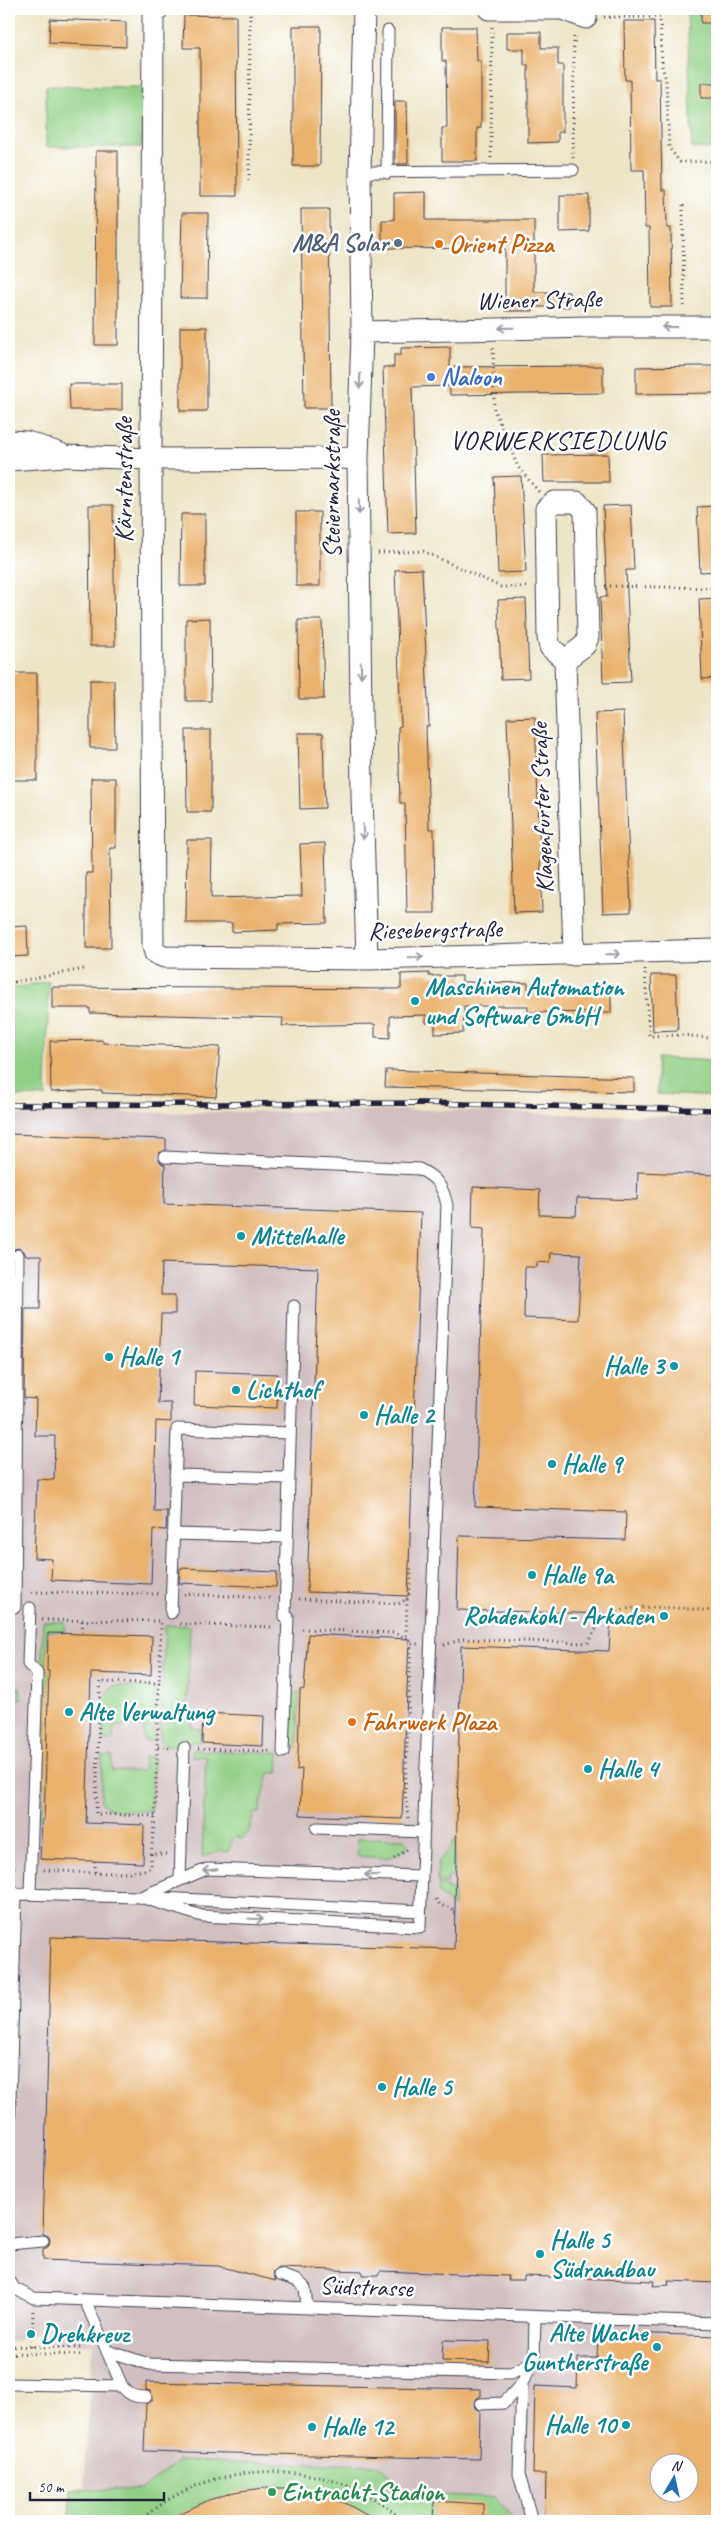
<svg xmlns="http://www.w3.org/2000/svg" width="726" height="2530" viewBox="0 0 726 2530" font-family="Caveat,sans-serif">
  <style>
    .industrial { fill: #d2bfbf; fill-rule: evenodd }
    .green { fill: #92d086; stroke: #5a7960 }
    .building { fill: #eab26d; fill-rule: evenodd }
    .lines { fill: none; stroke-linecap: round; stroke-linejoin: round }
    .lane-casing { stroke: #413f50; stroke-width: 13 }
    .street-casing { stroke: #413f50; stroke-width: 23 }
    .path { stroke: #413f50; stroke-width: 3; stroke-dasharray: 1 4; stroke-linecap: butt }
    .lane { stroke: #fff; stroke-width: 11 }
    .street { stroke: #fff; stroke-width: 21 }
    .rail-casing { stroke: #22223b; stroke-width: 5.5 }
    .rail { stroke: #fff; stroke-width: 4; stroke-dasharray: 11; stroke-linecap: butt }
    .oneway { stroke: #9c9ca7 }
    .service-dot { fill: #5c6f8a; stroke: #fff; stroke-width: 2 }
    .food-dot { fill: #e8710a; stroke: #fff; stroke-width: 2 }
    .shop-dot { fill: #3f7fe0; stroke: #fff; stroke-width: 2 }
    .culture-dot { fill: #0f9aa8; stroke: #fff; stroke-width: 2 }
    .leisure-dot { fill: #2e9e5b; stroke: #fff; stroke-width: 2 }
    .labels { text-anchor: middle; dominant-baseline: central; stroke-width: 5; stroke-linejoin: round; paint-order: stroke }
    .service-label { font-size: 25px; font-weight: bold; fill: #4e5e75; stroke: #fff; text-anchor: end }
    .food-label { font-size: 25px; font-weight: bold; fill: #c56008; stroke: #fff; text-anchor: start }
    .street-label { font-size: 25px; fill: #22223b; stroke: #fff }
    .shop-label { font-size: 25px; font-weight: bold; fill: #366cbe; stroke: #fff; text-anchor: start }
    .culture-label { font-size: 25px; font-weight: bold; fill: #0d838f; stroke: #fff; text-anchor: start }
    .leisure-label { font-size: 25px; font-weight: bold; fill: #27864d; stroke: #fff; text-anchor: start }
    .neighbourhood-label { font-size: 26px; letter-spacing: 1px; fill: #22223b; stroke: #fff }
  </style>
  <rect width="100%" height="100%" fill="#fff"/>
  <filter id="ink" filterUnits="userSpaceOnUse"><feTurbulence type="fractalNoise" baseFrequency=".02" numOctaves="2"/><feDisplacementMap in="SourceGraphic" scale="10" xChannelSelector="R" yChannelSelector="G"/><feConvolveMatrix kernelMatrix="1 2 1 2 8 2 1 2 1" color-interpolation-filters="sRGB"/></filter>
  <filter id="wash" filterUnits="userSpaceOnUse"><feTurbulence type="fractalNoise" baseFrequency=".0096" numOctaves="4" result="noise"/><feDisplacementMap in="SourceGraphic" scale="20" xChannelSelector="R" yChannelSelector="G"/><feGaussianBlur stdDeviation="1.12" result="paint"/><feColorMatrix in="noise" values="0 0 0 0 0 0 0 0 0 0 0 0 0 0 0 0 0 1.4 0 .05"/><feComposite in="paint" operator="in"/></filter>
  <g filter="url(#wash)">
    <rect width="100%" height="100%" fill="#eee5c8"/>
    <path class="industrial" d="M423 1110 717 1118V2521H514L495 2497 407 2494 178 2461 142 2490 84 2488 93 2345 40 2342V2335H25L17 2342H9V1114ZM658 2462H688V2492H658Z"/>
    <path class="green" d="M687 9H717V149L692 148Z
      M46 86 142 87V147H46Z
      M49 981 46 1097 9 1096V989Z
      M657 1058 717 1061V1097L657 1094Z
      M43 1622H65V1632L47 1631 46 1671 49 1672 41 1820H36Z
      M165 1625 190 1626 187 1714H192V1728L201 1729 200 1742H186V1746L164 1745 160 1741Z
      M115 1686 156 1687 154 1741H144V1727L114 1726 113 1740H103C104 1725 98 1692 115 1686Z
      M9 1687 20 1688 21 1699 9 1698Z
      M292 1693H299L297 1749H290Z
      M192 1750 279 1753 278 1773H269L259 1813H254L248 1833 241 1840 238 1836 233 1838 228 1852 220 1851 202 1857 206 1757 192 1756Z
      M112 1756V1771H143L144 1757H153L151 1811C137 1810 109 1815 101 1801L102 1757Z
      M456 1837 454 1875 448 1877V1882H437L438 1862 450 1849Z
      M358 1838 404 1839 408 1843C402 1863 373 1857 357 1856Z
      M438 1885H447V1890H454V1907L439 1894Z
      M178 2461 381 2465 407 2494 495 2497 514 2521H70L71 2489 142 2490Z"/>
    <g id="blocks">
      <path class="building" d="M701 9H715V23H701Z
        M184 15 236 16 237 196H200V48H183Z
        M50 19 126 22V47L49 43Z
        M624 21H654L655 79H660L662 190H666L667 228H671L672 307H650L649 228H645L644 170H631L630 80H625Z
        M293 26H321L320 166H293Z
        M442 27H476L477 61H481V128H477V161H442V128H447L446 61H442Z
        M507 32H541V48H558V65H563V132H558V142L528 143V65H524V49H507Z
        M701 83H715V98H701Z
        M395 101H407L408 164H395Z
        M96 151H118V345H95Z
        M426 192V220H534V292H569V307H534V311H505V249L382 248V220H394V193Z
        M560 195H589V231L560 232Z
        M301 209H329L331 408H304Z
        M182 213H208L207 298H180Z
        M180 327H207V411H180Z
        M450 347V367L603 366V393L450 395V386L412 387 416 533 388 534 383 367H394V355H401V348Z
        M699 366H717V393L636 394V367Z
        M69 384H122V410H70Z
        M608 454 609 482H544L543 455Z
        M521 476 526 572 498 573 494 477Z
        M89 505H113L115 646H90Z
        M631 505 634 570H626L631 682 603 683 600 597H607L603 506Z
        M717 506V571L700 572 697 507Z
        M296 512H320V586H296Z
        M181 514H205V586H180Z
        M422 569 429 726H426L429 829H434L435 913H407L405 803H400L398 727 401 726 395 570Z
        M717 598V678L702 679 699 599Z
        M526 599 529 678 501 679 498 600Z
        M210 618 211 701H186V619Z
        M298 620H322L324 699H299Z
        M9 673H37V780H9Z
        M90 680H114L115 748H90Z
        M623 712 631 912 603 913 595 713Z
        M535 717 542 912 514 913 507 718Z
        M186 730H211V812H187Z
        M298 733H323L325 808 300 809Z
        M91 778H116V848H110L111 948H86V873H92Z
        M187 840H212L211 898 302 896 300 844 325 843 327 923 278 924V930L232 932V923H186Z
        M27 926 28 956 9 957V927Z
        M429 973V976H462V982L528 983V989L611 990V1013L528 1012V1006H464L463 1033 435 1034V1023H426V1015L390 1016V1038L375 1037V1024L282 1026 283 1018 90 1013V1008H52V987L401 989V974Z
        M651 975H676L678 1030 653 1031Z
        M103 1040V1043L220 1047 216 1097 102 1093V1090L51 1092 50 1041Z
        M386 1070 634 1078V1092L385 1087Z
        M9 1134 166 1139V1150L159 1153 158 1157 161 1163 165 1165 164 1204 421 1213 408 1596 307 1592 318 1268 162 1263 161 1295H175V1314H161L158 1403H171V1422L156 1421 154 1511H167L166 1530 153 1529 151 1584 51 1580 52 1559 34 1558 37 1479 54 1480 55 1436H35L36 1399 24 1398 25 1309H40L41 1256H26L24 1251 19 1248 14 1249 9 1255Z
        M638 1172 717 1175V2283L668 2281 669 2285 653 2286 654 2281 524 2276V2280H508V2276L380 2271 378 2275H362V2271L279 2268 273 2273 276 2281 218 2266 43 2260V2249L48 2247 50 2241 49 2236 43 2234 51 1937 454 1949 461 1646 609 1651 611 1614 457 1610 459 1536 625 1540 626 1512 475 1507 484 1229 472 1228 473 1187 540 1190 539 1215 576 1216 577 1198 637 1200ZM551 1253 581 1254 578 1320 524 1318 525 1267H537V1262L550 1263Z
        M195 1371 278 1374 277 1408 194 1405Z
        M180 1568 277 1572 276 1587 179 1583Z
        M48 1633 152 1636 151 1675 91 1673 86 1823 144 1825 143 1863 40 1859 42 1820H44L49 1671H47Z
        M308 1634 409 1639 402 1819 300 1815 302 1769 297 1770 298 1754 300 1690 304 1689Z
        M203 1713 264 1716 263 1746 202 1743Z
        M598 2332 717 2336V2521H545L546 2474H533L535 2386 577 2388 578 2358H597ZM658 2462H688V2492H658Z
        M443 2340 490 2341 489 2362 442 2361Z
        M146 2382 481 2389V2396L477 2398 474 2404 475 2408 480 2411 479 2459 144 2451 146 2404 152 2401 153 2397 150 2391 146 2390Z
        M264 2488H291L319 2494 347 2504 377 2521H164L209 2500 234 2492Z
        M434 2501 483 2504V2519L450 2518V2521H433Z"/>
    </g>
  </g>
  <g filter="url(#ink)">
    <use href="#blocks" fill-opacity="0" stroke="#413f50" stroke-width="1"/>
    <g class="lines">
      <defs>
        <path id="lane" d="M360 172 573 170
          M387 173 388 31
          M175 1475 289 1478
          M173 1534 287 1537
          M15 1607 18 1255
          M30 1608 28 1664 37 1673 30 1894
          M171 1613 177 1429 290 1433
          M285 1617 294 1306
          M283 1752 288 1617
          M317 1828 423 1832
          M180 1880 184 1748
          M9 1887 16 1894 140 1897 420 1911
          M143 1896 207 1869 421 1876
          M140 1897 202 1916 420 1927 447 1205C443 1186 436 1177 419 1169L165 1157
          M9 2135 16 1894
          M9 2244 43 2241
          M280 2275 298 2281 305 2288 307 2307
          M9 2280 15 2289 34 2298 717 2323
          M85 2300 122 2386C129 2395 134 2397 146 2397
          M108 2351 149 2364 511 2373 534 2361
          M9 2384 122 2386
          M481 2404 504 2403 522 2383
          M532 2521 519 2474 522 2383 534 2361 535 2317"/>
        <path id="street" d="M158 9 153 15 151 459 153 946 155 953 164 957 367 959 717 950
          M364 9 360 172 362 332 358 458 362 795 367 959
          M489 9H562L586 18
          M362 332 590 327H717
          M9 441 27 442 61 454
          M9 460 65 456 151 459 358 458
          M565 660 550 647 548 638 546 509 554 502H577L585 511 588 637 585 645 565 660 574 955"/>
      </defs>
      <use href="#lane" class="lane-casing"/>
      <use href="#street" class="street-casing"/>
      <path class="path" d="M604 17H660L662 66 666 80 669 148 680 162 717 161
        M491 158 492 27
        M573 158 574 34
        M249 180 250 9
        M683 205 684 309
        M493 348 494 409 518 467 539 492
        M378 553 423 551 501 587H529
        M605 586 717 588
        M645 969 649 1036 683 1035 717 1039
        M9 983 84 969
        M32 1592 158 1594
        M184 1594 273 1598
        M299 1599 398 1604 407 1599 406 1637
        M407 1599 410 1592 411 1566
        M42 1620 161 1621
        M82 1621 83 1634
        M180 1624 273 1627
        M302 1629 393 1633 410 1639 411 1644
        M444 1645 463 1639 588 1643C593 1635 598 1623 606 1617 628 1600 689 1610 717 1611
        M158 1747 170 1748
        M198 1749 269 1751
        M155 1816 96 1814 100 1682 160 1683
        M408 1818 405 1792 411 1644H418
        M151 1854 155 1816 161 1623
        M394 1859 409 1848
        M9 1868H18
        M44 1870C67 1871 133 1878 151 1867V1854H168
        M95 1872V1861
        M436 1899 440 1905 456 1910
        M9 2346 83 2348
        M32 2347 33 2311
        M9 2353 84 2355
        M141 2521C204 2461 308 2457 380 2502 388 2507 396 2515 403 2521"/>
      <use href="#lane" class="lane"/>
      <use href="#street" class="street"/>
      <defs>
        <path id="rail" d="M9 1105 423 1103 717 1110"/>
      </defs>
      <use href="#rail" class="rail-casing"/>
      <use href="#rail" class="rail"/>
    </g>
    <defs><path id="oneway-shaft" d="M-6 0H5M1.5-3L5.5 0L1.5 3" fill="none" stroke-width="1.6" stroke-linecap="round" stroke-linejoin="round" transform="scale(1.25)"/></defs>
    <g class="oneway">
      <use href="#oneway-shaft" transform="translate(669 327) rotate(-180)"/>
      <use href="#oneway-shaft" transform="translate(506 328) rotate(179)"/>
      <use href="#oneway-shaft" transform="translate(360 381) rotate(92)"/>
      <use href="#oneway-shaft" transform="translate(359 507) rotate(89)"/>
      <use href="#oneway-shaft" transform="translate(361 670) rotate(89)"/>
      <use href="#oneway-shaft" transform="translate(363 832) rotate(88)"/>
      <use href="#oneway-shaft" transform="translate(613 954) rotate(-1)"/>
      <use href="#oneway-shaft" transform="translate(416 957) rotate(-1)"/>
      <use href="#oneway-shaft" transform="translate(210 1870) rotate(174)"/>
      <use href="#oneway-shaft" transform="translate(372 1875) rotate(-178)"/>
      <use href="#oneway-shaft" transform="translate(256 1919) rotate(3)"/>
    </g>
  </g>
  <circle class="service-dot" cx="398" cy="243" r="5"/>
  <g class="food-dot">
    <circle cx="439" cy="244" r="5"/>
    <circle cx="352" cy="1722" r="5"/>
  </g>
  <circle class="shop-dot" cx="431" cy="377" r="5"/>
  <g class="culture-dot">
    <circle cx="415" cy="1001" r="5"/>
    <circle cx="241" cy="1236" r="5"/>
    <circle cx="109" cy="1357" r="5"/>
    <circle cx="674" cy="1366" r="5"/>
    <circle cx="236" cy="1390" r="5"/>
    <circle cx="364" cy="1415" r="5"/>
    <circle cx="552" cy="1464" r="5"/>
    <circle cx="532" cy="1575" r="5"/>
    <circle cx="664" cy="1616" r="5"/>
    <circle cx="69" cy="1712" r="5"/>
    <circle cx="588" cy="1769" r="5"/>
    <circle cx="382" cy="2087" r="5"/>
    <circle cx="540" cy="2254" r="5"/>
    <circle cx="31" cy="2334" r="5"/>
    <circle cx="657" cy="2347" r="5"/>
    <circle cx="626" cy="2425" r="5"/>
    <circle cx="312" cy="2427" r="5"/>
  </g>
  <circle class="leisure-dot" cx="272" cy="2492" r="5"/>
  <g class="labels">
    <g class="service-label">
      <text x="388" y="243">M&amp;A Solar</text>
    </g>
    <g class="food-label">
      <text x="449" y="244">Orient Pizza</text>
      <text x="362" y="1722">Fahrwerk Plaza</text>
    </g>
    <g class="street-label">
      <text transform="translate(539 300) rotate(-1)">Wiener Straße</text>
      <text transform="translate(124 480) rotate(-90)">Kärntenstraße</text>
      <text transform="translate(332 484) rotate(-90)">Steiermarkstraße</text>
      <text transform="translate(542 808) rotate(-92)">Klagenfurter Straße</text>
      <text transform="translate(435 930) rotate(-1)">Riesebergstraße</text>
      <text transform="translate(366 2287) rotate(2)">Südstrasse</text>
    </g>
    <g class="shop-label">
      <text x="441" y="377">Naloon</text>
    </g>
    <g class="culture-label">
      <text x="425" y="987">Maschinen Automation<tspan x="425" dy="29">und Software GmbH</tspan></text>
      <text x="251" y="1236">Mittelhalle</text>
      <text x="119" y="1357">Halle 1</text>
      <text x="664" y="1366" text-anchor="end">Halle 3</text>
      <text x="246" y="1390">Lichthof</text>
      <text x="374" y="1415">Halle 2</text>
      <text x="562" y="1464">Halle 9</text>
      <text x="542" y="1575">Halle 9a</text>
      <text x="654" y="1616" text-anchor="end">Rohdenkohl - Arkaden</text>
      <text x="79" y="1712">Alte Verwaltung</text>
      <text x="598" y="1769">Halle 4</text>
      <text x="392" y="2087">Halle 5</text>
      <text x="550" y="2240">Halle 5<tspan x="550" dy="29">Südrandbau</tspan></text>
      <text x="647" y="2333" text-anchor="end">Alte Wache<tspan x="647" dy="29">Guntherstraße</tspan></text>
      <text x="41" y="2334">Drehkreuz</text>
      <text x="616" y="2425" text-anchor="end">Halle 10</text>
      <text x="322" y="2427">Halle 12</text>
    </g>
    <g class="leisure-label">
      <text x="282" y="2492">Eintracht-Stadion</text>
    </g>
    <g class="neighbourhood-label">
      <text x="558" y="440">VORWERKSIEDLUNG</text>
    </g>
  </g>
  <rect width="726" height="2530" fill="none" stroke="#fff" stroke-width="30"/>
  <g transform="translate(674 2478) rotate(9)"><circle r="24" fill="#ffffff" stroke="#a7a7b1"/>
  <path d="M0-4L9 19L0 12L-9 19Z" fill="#1f6fb2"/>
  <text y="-8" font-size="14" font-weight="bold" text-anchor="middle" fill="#22223b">N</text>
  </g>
  <path d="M30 2492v8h134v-8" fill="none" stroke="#22223b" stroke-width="2.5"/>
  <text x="38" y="2492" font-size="15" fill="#22223b" stroke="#ffffff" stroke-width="4" paint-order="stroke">50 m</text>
</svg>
